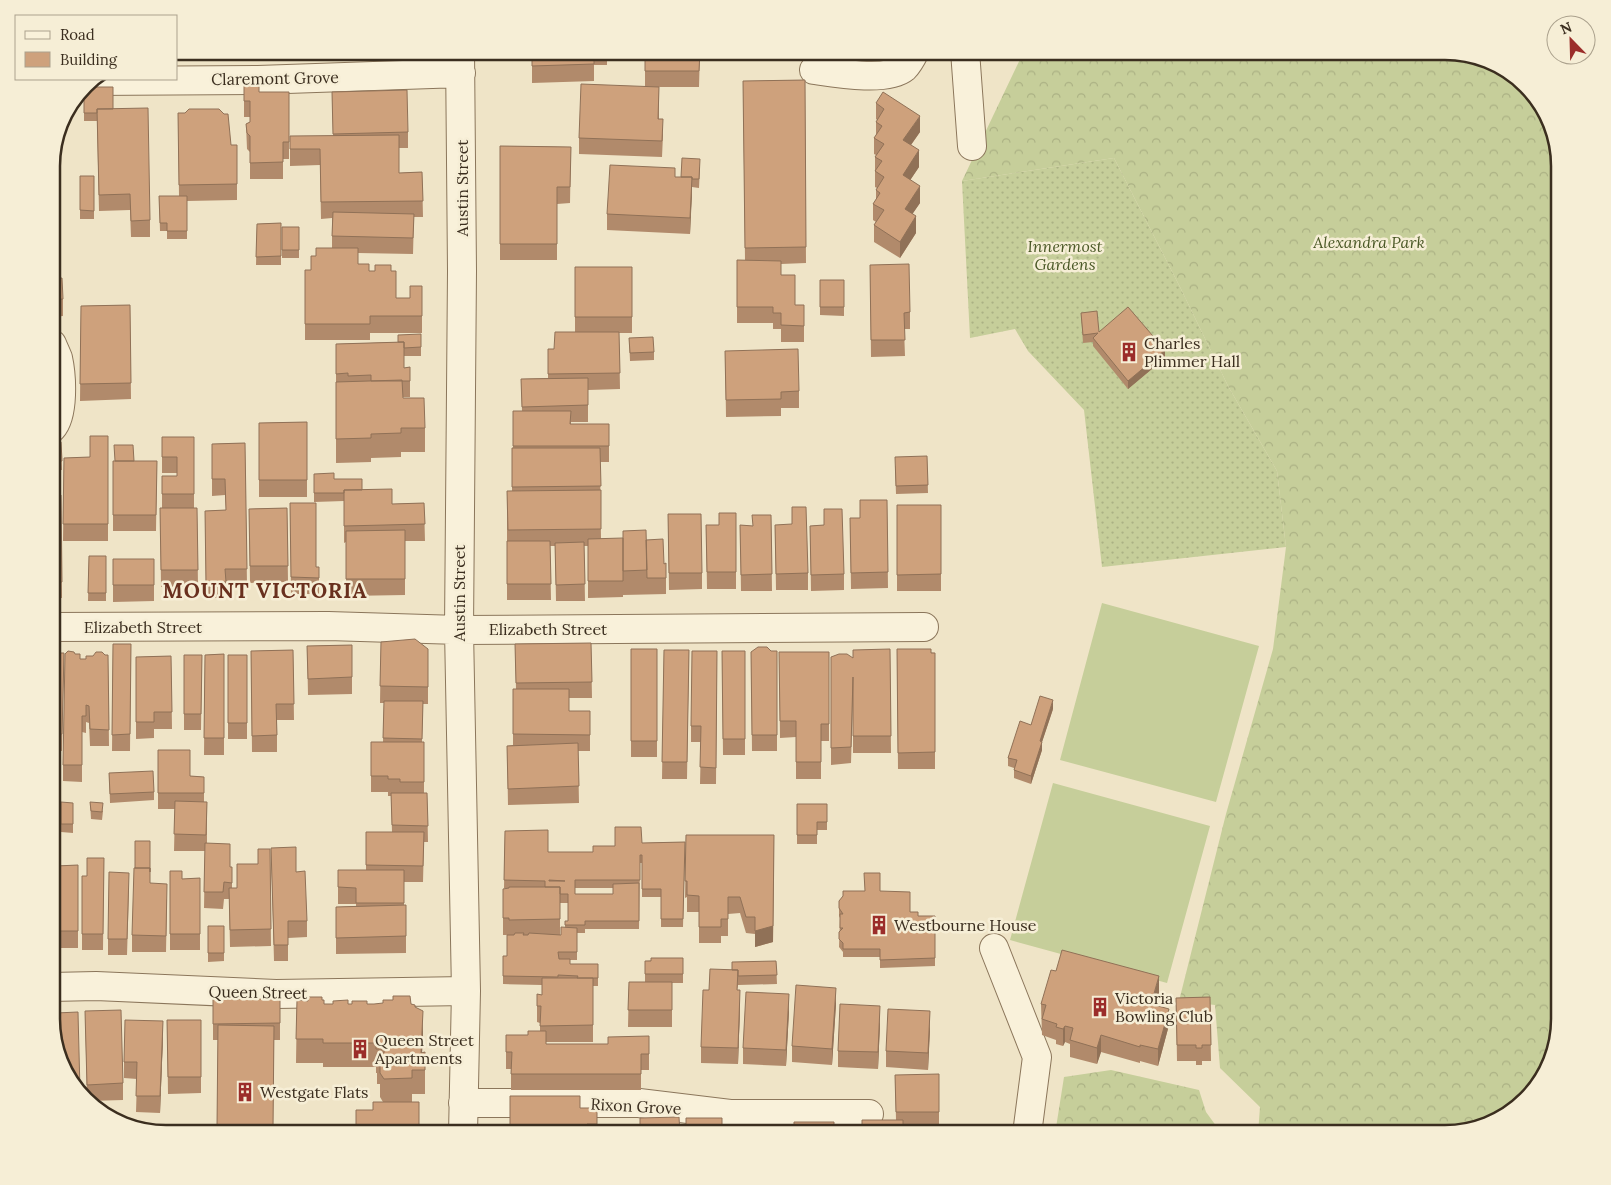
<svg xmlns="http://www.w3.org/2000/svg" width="1611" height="1185" viewBox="0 0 1611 1185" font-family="Lora,serif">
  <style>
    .grass { fill: url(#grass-dots) }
    .forest { fill: url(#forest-crowns) }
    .pitch { fill: #c6ce9a }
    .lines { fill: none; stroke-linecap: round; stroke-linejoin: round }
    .minor-casing { stroke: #8b765b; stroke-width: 30 }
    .minor { stroke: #f9f1da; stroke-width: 28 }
    .wall { fill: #b18a6b; fill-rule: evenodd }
    .shaded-wall { fill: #907157 }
    .building { fill: #cea17c; stroke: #907157; fill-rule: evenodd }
    .labels { text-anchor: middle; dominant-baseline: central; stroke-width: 5; stroke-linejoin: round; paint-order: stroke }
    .street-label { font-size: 16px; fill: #3b2e1f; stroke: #f6eed6 }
    .park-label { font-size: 16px; font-style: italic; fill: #4a5826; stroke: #f6eed6 }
    .poi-label { font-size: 16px; fill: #3b2e1f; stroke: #f6eed6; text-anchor: start }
    .district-label { font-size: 21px; font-weight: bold; letter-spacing: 1px; fill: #69301e; stroke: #f6eed6 }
    .rim { fill: none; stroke: #3b2e1f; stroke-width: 2.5 }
  </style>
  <defs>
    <pattern id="grass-dots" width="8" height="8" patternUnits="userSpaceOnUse" patternTransform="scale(1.25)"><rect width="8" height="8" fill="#c6ce9a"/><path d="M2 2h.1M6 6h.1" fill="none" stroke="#abb184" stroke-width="1.8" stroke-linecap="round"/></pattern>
    <pattern id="forest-crowns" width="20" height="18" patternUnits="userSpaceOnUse" patternTransform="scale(1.25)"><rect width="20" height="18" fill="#c6ce9a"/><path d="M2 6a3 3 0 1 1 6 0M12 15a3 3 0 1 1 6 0" fill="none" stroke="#abb184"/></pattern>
  </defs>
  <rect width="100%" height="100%" fill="#efe4c7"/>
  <path class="grass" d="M1114 158 1180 287 1228 386 1277 471 1286 547 1102 567 1084 410 1028 351 1015 329 970 338 962 181Z"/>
  <path class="forest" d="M1024 51H1445L1514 75 1548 115 1560 166V1019L1536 1088 1496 1122 1444 1134H1258L1260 1107 1220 1068 1215 1005 1179 1001 1226 814 1273 649 1286 547 1277 471 1228 386 1180 287 1114 158 962 181Z
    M1111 1070 1199 1090 1206 1112 1222 1134H1055L1064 1077Z"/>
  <path class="pitch" d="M1102 603 1259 646 1216 802 1060 760Z
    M1053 783 1210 826 1167 983 1010 940Z"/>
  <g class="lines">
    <defs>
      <path id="minor" d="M460 51 462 271 459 630 466 991 463 1134
        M965 51 972 146
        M814 70C835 73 887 82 904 68 908 64 912 57 915 51
        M90 81 258 80 461 73
        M52 428C64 415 62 376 58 358 56 353 54 349 52 344
        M51 627 328 626 459 630 924 627
        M994 948 1037 1057 1027 1134
        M51 987 96 986 276 994 466 991
        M463 1103H639L730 1114H869"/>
    </defs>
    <use href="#minor" class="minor-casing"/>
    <use href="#minor" class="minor"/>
  </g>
  <path class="wall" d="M328 51H395V60L328 61Z
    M532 51H607V65H594V81L532 83Z
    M645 51H700L699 87H659V119L663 135 662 157 579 154V138L645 86Z
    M733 51H804V52H733Z
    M836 51H895L894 61H836Z
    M244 78 259 92H289V159H283V179H250V152L247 149 246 124 250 122V117H244Z
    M805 80 806 263 781 264V275L795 305H804V342H781V329H773V323H737V260H745L743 81Z
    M84 88 113 109 150 220V237H131L130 210 99 211 97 121H84Z
    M332 92 408 132V148H399V173L422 172 423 217H414L413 254 358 253V264L369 271H391L396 298H410L422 286V333H370V340H305V270H311L316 256 332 248V218L321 219 320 165 290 166V136H333Z
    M876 103 920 132 911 145 919 167 910 180 920 203 912 214 916 233 900 258 874 242V225L876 222 873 220V204L876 200V190L877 188 875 187V157L876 155 874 154V138L876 136V122L877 120 876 119Z
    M178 113 231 145H237V200L187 201V239H167V231H160L159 196H179Z
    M60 129 58 212 52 211V159Z
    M500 146 571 147 570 203 557 204V260H500Z
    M700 167 699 188 692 187 690 234 607 230V214L675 177H681Z
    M80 176H94V219H80Z
    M281 223V265H256L257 224Z
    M282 227H299V258H282Z
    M870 265 910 312V329H904L905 356 871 357Z
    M575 267H632V333H619L620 389 588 390V422H571V424H609V462H600L601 539 646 540 664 564 666 563V594L623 595V581V597L588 598V546H584L585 601H556L555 546H550L551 600H507V491H512V448H513V411H522L521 379 548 378V349H554L575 332Z
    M52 279 63 299V316L52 317Z
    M820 280H844V316L820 315Z
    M130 305 131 399 80 401 81 306Z
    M1081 313 1099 332 1165 358 1128 389 1093 346V342L1083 343Z
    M421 334V356H404V368L410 367V397H403V398L425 428V452H401V457L371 458V462L336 463V344L398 342Z
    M629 338 654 352V360L630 361Z
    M725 351 799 391V408H781V416L726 417Z
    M307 422V497H259V423Z
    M108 436V541H63L64 458 90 457Z
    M162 437H194V508H197L198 587H161L160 508H162V476H177V473H162Z
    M52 442H61L62 470H52Z
    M245 443 247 585H226V598H206L205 511 226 510 225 495 212 496V444Z
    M927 456 928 493 896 494 895 466Z
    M113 461H157L156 531H113Z
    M314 474 334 479 362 490 392 504 424 503 425 541H405V595L346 596V542L344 543V501L314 502Z
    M52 495H61L62 598H52Z
    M860 500H887L888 588 851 589 850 518H860Z
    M290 503 316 567H319V594H291Z
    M897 505H941V591H897Z
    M287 508 288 582 250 583 249 509Z
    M824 509 844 574V590L811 591 810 526 824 525Z
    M736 513V589H707L706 525H719Z
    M668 514 702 573V589L669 590Z
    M771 515 772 591H741L740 525 753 526Z
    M775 525 808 573V590H776Z
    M89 556H106V601H88Z
    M113 559H154V601L113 602Z
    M381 642 428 649V704H423L422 742H424V793H427L428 842H424L423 882H404V905L406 936V953L336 954V907L356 906V904H338V870H366V832H392L391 796H388V792H371V742H383L384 703H380Z
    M591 643 592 698H569V711H590V751H578L579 803 508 805 507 746 513 745V689H516L515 644Z
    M113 644H131L130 751H112Z
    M352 645V694L308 695 307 646Z
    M631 649H657V757H631Z
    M890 649 891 753H853V693L851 763 831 765V657L853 658Z
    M897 649 935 653V769H898Z
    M293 650 294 720H277V752H252L251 651Z
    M664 650H689L687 779H662Z
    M717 651 716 784H700L701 742H691V726Z
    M722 651H745V755H723Z
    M777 651V751H752L751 652Z
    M779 652H829V741H821V779H796V737L780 738Z
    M52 653H64L62 751 52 750Z
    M224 654V755H204L205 655Z
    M105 655H108L109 746H90L89 723 86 722V733L82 732V782L63 781V765L80 659H86Z
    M184 655H202L201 730H184Z
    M228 655H247V739H228Z
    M171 656 172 729H154V738L136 739V657Z
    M1053 709 1042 742V750L1031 784 1014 778V768L1008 766V758L1031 725Z
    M158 750 190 776 204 777V802H207V843L230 867H232V888H237L258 864V849H270L271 946 230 947 229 899H224L223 909 204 908 205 851H174L175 809H158Z
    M109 773 154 792V800L110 803Z
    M90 802 103 811 102 820 91 819Z
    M73 803V833L61 832V824Z
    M797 804H827V830H817V844H797Z
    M505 831 548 852H593L615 846 642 843 685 842 683 927H661V897H642V863H640L639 929H585V933H577V960H570V964H598V986H593V1042H546V1044H608L649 1036V1070H641V1090H511V1069H506V1035H528L540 1031V1023L537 1022V994L542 995V985L503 984V956H507L509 935H503V889L509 888H504ZM575 888H613V894H575ZM560 903H568V921H565V927L561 935H560Z
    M686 835H774L773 942 755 947V934L746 933 740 913 728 914V936H721V943H699V912H687V897L685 898Z
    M51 843 55 859 53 945H51Z
    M271 848 296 872 307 921V937L288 938V961H274Z
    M104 858 103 950H82V876H87Z
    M78 865V948H56V866Z
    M170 871 182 879 200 878V950H170Z
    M150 883 167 900 166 952H132V935Z
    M129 889 127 955H108V939Z
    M865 891H880L910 912 918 916H935V966L880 968V957H843V952L839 947 840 918 839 916V901Z
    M208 926H224V961L208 962Z
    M683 958V983H672V1027H628L629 982H645V961Z
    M776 961 777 984 738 985 737 990 740 1007 738 1064 701 1063V1047L709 990 732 970Z
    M1159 993 1155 1005 1169 1025 1158 1066 1140 1061V1063L1101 1052 1097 1064 1070 1057V1044L1065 1042 1063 1046 1056 1044V1040L1042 1035 1041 1004Z
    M1210 997 1211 1061H1202V1065H1196V1061H1177L1176 998Z
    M213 999H280V1040H274L273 1134H217L218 1040H213Z
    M297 1000H322L324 1004H411L415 1007 423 1035 422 1053 425 1052V1094H412V1102L419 1134H356V1110H373L383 1102 380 1097V1084H377V1073H376V1067H323V1063H296Z
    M836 1004 832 1065 792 1062V1046Z
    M85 1011 123 1083V1100L89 1101 87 1099Z
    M789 1011 786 1066 743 1064V1048Z
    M167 1020H201V1093L168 1094Z
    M880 1023 878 1069 838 1067V1051Z
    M930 1028 928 1070 886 1067V1051Z
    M163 1037 160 1113 136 1112 137 1079 124 1078V1062Z
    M895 1075 939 1112V1128L903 1129 896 1120Z
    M580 1108H597V1134H510Z"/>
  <path class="shaded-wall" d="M920 116V132L903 156V140Z
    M919 150V167L903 191V175Z
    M692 177V194L690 234V218Z
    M920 186V203L905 225V209Z
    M916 216V233L900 258V242Z
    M1165 350V358L1128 389V381Z
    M1053 700V709L1042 742V750L1031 784V776L1040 741Z
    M774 835 773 942 755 947V931Z
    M1159 976V993L1151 1021V1004Z
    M836 988V1004L832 1065V1049Z
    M740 990V1007L738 1064V1048Z
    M789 994V1011L786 1066V1050Z
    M880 1006V1023L878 1069V1052Z
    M1169 1009V1025L1158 1066V1049Z
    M423 1011V1035L421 1070V1053Z
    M930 1011V1028L928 1070V1053Z
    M163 1021V1037L160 1113V1096Z
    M1065 1026V1042L1063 1046V1029Z
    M1101 1035V1052L1097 1064V1048Z"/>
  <path class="building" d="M532 51H594V64L532 66Z
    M645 51H700L699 71H645Z
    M259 77V92H289V142H283V162L250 163V136L247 133 246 124 250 122V101H244V78Z
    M805 80 806 247 745 248 743 81Z
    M581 84 659 87 658 119H663L662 141 579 138Z
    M85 87H113V109H97V113H84V88Z
    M407 90 408 132 333 134 332 92Z
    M883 92 920 116 903 140 919 150 903 175 920 186 905 209 916 216 900 242 874 225 884 210 873 204 880 193 876 190 884 177 875 171 882 161 875 157 884 144 874 138 882 126 876 122 884 109 876 103Z
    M148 108 150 220 131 221 130 194 99 195 97 109Z
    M189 109H219L224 114H228L231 145H237V184L179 185 178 113H185Z
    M59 130 58 195H52V159Z
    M399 135V173L422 172 423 201 321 202 320 149H290V136Z
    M500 146 571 147 570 187H557V244H500Z
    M682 158 700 159 699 179H692V177H681Z
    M610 165 675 168V177H692L690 218 607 214Z
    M80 176H94V211L80 210Z
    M159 196H187V231H167V223H160Z
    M333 212 414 214 413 238 332 236Z
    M281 223V256L256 257 257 224Z
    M282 227H299V250H282Z
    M316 248H358V264H369V271H375V265H391V271H396V298H410V286H422V316H370V324H305V270H311V256H316Z
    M737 260 781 261V275H795V305H804V326L781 325V313H773V307H737Z
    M909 264 910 312 904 313 905 340H871L870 265Z
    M575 267H632V317H575Z
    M62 278 63 299 52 300V279Z
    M820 280H844V307H820Z
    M130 305 131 383 80 384 81 306Z
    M1128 307 1165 350 1128 381 1093 338 1098 333 1083 335 1081 313 1097 311 1099 332Z
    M555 332H619L620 373 548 374V349H554Z
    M421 334V347L404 348V342H398V335Z
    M653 337 654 352 630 353 629 338Z
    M404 342V368L410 367V381H371V375L348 376V373L336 374V344Z
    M798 349 799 391 781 392V399L726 400 725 351Z
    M588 378V405L522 407 521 379Z
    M402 380 403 398H424L425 428H401V433L371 434V438L336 439V382Z
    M513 411H571L570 424H609V446H513Z
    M307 422V480H259V423Z
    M90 436H108V524H63L64 458 90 457Z
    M162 437H194V494H162V476H177V457H162Z
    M52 442H61L62 461 52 462Z
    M245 443 247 569H225L226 582H206L205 511 226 510 225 479H212V444Z
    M114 445H133L134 461H115Z
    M512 448H600L601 486 512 487Z
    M927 456 928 485 896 486 895 457Z
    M113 461H157L156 515H113Z
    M334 473V479H362V490H344V493H314V474Z
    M392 489V504L424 503 425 524 344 526V490Z
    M601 490V529L508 530 507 491Z
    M52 495H61L62 582H52Z
    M860 500H887L888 572 851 573 850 518H860Z
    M290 503H316V567H319V578L291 577Z
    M897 505H941V574L897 575Z
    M792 507H806L808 573 776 574 775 525 792 524Z
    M160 508H197L198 570H161Z
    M287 508 288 566H250L249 509Z
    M824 509H842L844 574 811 575 810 526 824 525Z
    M719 513H736V572H707L706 525H719Z
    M668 514H701L702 573H669Z
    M752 515H771L772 574 741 575 740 525 753 526Z
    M405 530V579H346V531Z
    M646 530 647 570 623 571V531Z
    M623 538V581H588V539Z
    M663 539 664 564 666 563V578H647L646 540Z
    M507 541H550L551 584H507Z
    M584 542 585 584 556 585 555 543Z
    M89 556H106V593H88Z
    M113 559H154V585H113Z
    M415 639 428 649V687L380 686 381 642Z
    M591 643 592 682 516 683 515 644Z
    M113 644H131L130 734 112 735Z
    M352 645V677L308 679 307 646Z
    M758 647H767L771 651H777V735H752L751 652Z
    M631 649H657V741H631Z
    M890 649 891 736H853V677L851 747 831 748V657L839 654H847L853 658V650Z
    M897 649H931V653H935V752L898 753Z
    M293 650 294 704H276L277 735 252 736 251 651Z
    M664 650H689L687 762H662Z
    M68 651 74 652 75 654H80V659H86V656H93L96 652H102L105 655H108L109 730 90 729 89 706 86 705V716H82V765H63L65 654Z
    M692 651H717L716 768 700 767 701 726H691Z
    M722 651H745V739H723Z
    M779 652H829V724H821V762H796V721H780Z
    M52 653H64L62 734H52Z
    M224 654V738H204L205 655Z
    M184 655H202L201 714H184Z
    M228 655H247V723H228Z
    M171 656 172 712H154V722H136V657Z
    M513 689H569V711H590V735L513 734Z
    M1040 696 1053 700 1040 741 1042 742 1031 776 1014 770 1017 760 1008 758 1020 721 1031 725Z
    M384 701H423L422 739 383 738Z
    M371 742H424V782H400V779H388V776H371Z
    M578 743 579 786 508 789 507 746Z
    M158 750H190V776L204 777V793H158Z
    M153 771 154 792 110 794 109 773Z
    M391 793H427L428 826 392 825Z
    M175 801 207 802 206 835 174 834Z
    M61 802 73 803V824H61Z
    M90 802 103 803 102 812 91 811Z
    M797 804H827V822H817V835H797Z
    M615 827H641L642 843 685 842 683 919H661V889H642V855H640V880H575V894H613V884L639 883V921H585V925H565V921H568V894H560V887H545V881L504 880 505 831 548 830V852H593V846H615ZM549 880 565 881H549Z
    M366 832H424L423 866 366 865Z
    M686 835H774L773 926 755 931V917H746L740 897H728V919H721V927H699V896L687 895V881H685Z
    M135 841H150V872V868H135Z
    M51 843H55L53 929H51Z
    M205 843 230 844V867H232V883L224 882 223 892H204Z
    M296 847V872L305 871 307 921H288V945H274L271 848Z
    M258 849H270L271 929 230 930 229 888H237V864H258Z
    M87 858H104L103 934H82V876H87Z
    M78 865V931H56V866Z
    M134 868H150V883L167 884 166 936 132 935Z
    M338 870H404V903H356V888L338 887Z
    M170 871H182V879L200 878V934H170Z
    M109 872 129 873 127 939H108Z
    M864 873H880V891L910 892V912H918V916H935V958L880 960V949H843V943L839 939V932L843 928H840V914H843L839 908V901L843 896V891H865Z
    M509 887H560V919L509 920V918H503V889L509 888Z
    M406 905V936L336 938V907Z
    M208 926H224V953H208Z
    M561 927 577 928V952H558L559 959H570V964H598V978H577L578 976 558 975V977L503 976V956H507V935H514L515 933H524L523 935H528L529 933 561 935Z
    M1062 950 1159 976 1151 1004 1169 1009 1158 1049 1140 1045V1047L1101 1035 1097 1048 1070 1040 1073 1028 1065 1026 1063 1029 1056 1027 1057 1024 1042 1019 1046 1005 1041 1004 1051 970 1056 971Z
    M651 958H683V974H645V961H651Z
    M776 961 777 975 738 976V970H732V962Z
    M710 969 738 970 737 990H740L738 1048 701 1047 703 990H709Z
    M542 978H593V1025L540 1026 541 1006H537V994L542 995Z
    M629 982H672V1010H628Z
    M796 985 836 988 832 1049 792 1046Z
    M746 992 789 994 786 1050 743 1048Z
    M393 996H410L411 1004 415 1005V1007L423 1011 421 1053 425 1052V1070H412V1078L384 1079 380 1073V1060H377V1053H384V1049H376V1043H323V1039H296L297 1000 308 1001V997H322V1000H324V1004H333V1001L348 1000V1004H352V1001H367V1004H374L383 1003V1000H393Z
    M1210 997 1211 1045H1202V1048H1196V1045H1177L1176 998Z
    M213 999H280V1023L213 1024Z
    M840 1004 880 1006 878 1052 838 1051Z
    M888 1009 930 1011 928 1053 886 1051Z
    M121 1010 123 1083 87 1085 85 1011Z
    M78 1012 80 1091 67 1076 57 1044 56 1013Z
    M125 1020 163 1021 160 1096H136L137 1062H124Z
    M167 1020H201V1077H168Z
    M218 1025 274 1026 273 1126H217Z
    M528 1031H546V1044H608V1037L649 1036V1054H641V1074H511L512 1052H506V1035H528Z
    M939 1074V1112H896L895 1075Z
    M510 1096H580V1108H597V1124H587V1134H510Z
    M373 1102H419V1134H372V1132H356V1110H373Z
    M679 1117 680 1134H640V1118Z
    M686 1118H722V1134H686Z
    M862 1120H903V1134H862Z
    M794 1122H834V1134H794Z
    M728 1126 768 1127 767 1134H728Z"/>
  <defs>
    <symbol id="building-bare" viewBox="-9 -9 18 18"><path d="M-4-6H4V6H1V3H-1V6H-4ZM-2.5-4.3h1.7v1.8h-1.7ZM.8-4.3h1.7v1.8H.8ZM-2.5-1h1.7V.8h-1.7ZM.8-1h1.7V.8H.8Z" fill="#9b2d2a" stroke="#f6eed6" stroke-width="2.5" paint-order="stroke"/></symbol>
  </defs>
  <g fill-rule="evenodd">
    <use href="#building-bare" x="1115" y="338" width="28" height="28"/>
    <use href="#building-bare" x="865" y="911" width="28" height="28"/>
    <use href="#building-bare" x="1086" y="993" width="28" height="28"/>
    <use href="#building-bare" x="346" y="1035" width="28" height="28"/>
    <use href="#building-bare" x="231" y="1078" width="28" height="28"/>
  </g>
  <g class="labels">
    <g class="street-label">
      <text transform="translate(275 78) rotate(-1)">Claremont Grove</text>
      <text transform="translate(462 188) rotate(-90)">Austin Street</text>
      <text transform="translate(459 593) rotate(-90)">Austin Street</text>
      <text x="143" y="627">Elizabeth Street</text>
      <text x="548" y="629">Elizabeth Street</text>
      <text transform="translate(258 992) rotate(1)">Queen Street</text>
      <text transform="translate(636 1106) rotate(3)">Rixon Grove</text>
    </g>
    <g class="park-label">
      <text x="1369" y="242">Alexandra Park</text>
      <text x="1065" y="246">Innermost<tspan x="1065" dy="18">Gardens</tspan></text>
    </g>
    <g class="poi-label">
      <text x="1144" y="343">Charles<tspan x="1144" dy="18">Plimmer Hall</tspan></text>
      <text x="894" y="925">Westbourne House</text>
      <text x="1115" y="998">Victoria<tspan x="1115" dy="18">Bowling Club</tspan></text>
      <text x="375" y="1040">Queen Street<tspan x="375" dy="18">Apartments</tspan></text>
      <text x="260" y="1092">Westgate Flats</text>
    </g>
    <g class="district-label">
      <text x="265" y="590">MOUNT VICTORIA</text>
    </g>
  </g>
  <path d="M0 0H1611V1185H0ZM166 60H1445A106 106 0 0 1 1551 166V1019A106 106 0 0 1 1445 1125H166A106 106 0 0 1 60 1019V166A106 106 0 0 1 166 60Z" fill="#f6eed6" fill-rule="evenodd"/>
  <path class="rim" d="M166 60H1445A106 106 0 0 1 1551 166V1019A106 106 0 0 1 1445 1125H166A106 106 0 0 1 60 1019V166A106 106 0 0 1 166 60Z"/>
  <rect x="15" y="15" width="162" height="65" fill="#f6eed6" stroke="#aba18d"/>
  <rect x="25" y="31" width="25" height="8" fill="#f9f1da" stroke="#aba18d"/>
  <text x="60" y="40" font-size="15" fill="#3b2e1f">Road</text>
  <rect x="25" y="52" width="25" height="15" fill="#cea17c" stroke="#aba18d"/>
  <text x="60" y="65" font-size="15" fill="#3b2e1f">Building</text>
  <g transform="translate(1571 40) rotate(337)"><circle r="24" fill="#f6eed6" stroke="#aba18d"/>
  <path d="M0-4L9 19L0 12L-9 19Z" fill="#9b2d2a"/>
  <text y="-8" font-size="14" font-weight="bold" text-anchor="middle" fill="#3b2e1f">N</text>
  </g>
</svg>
